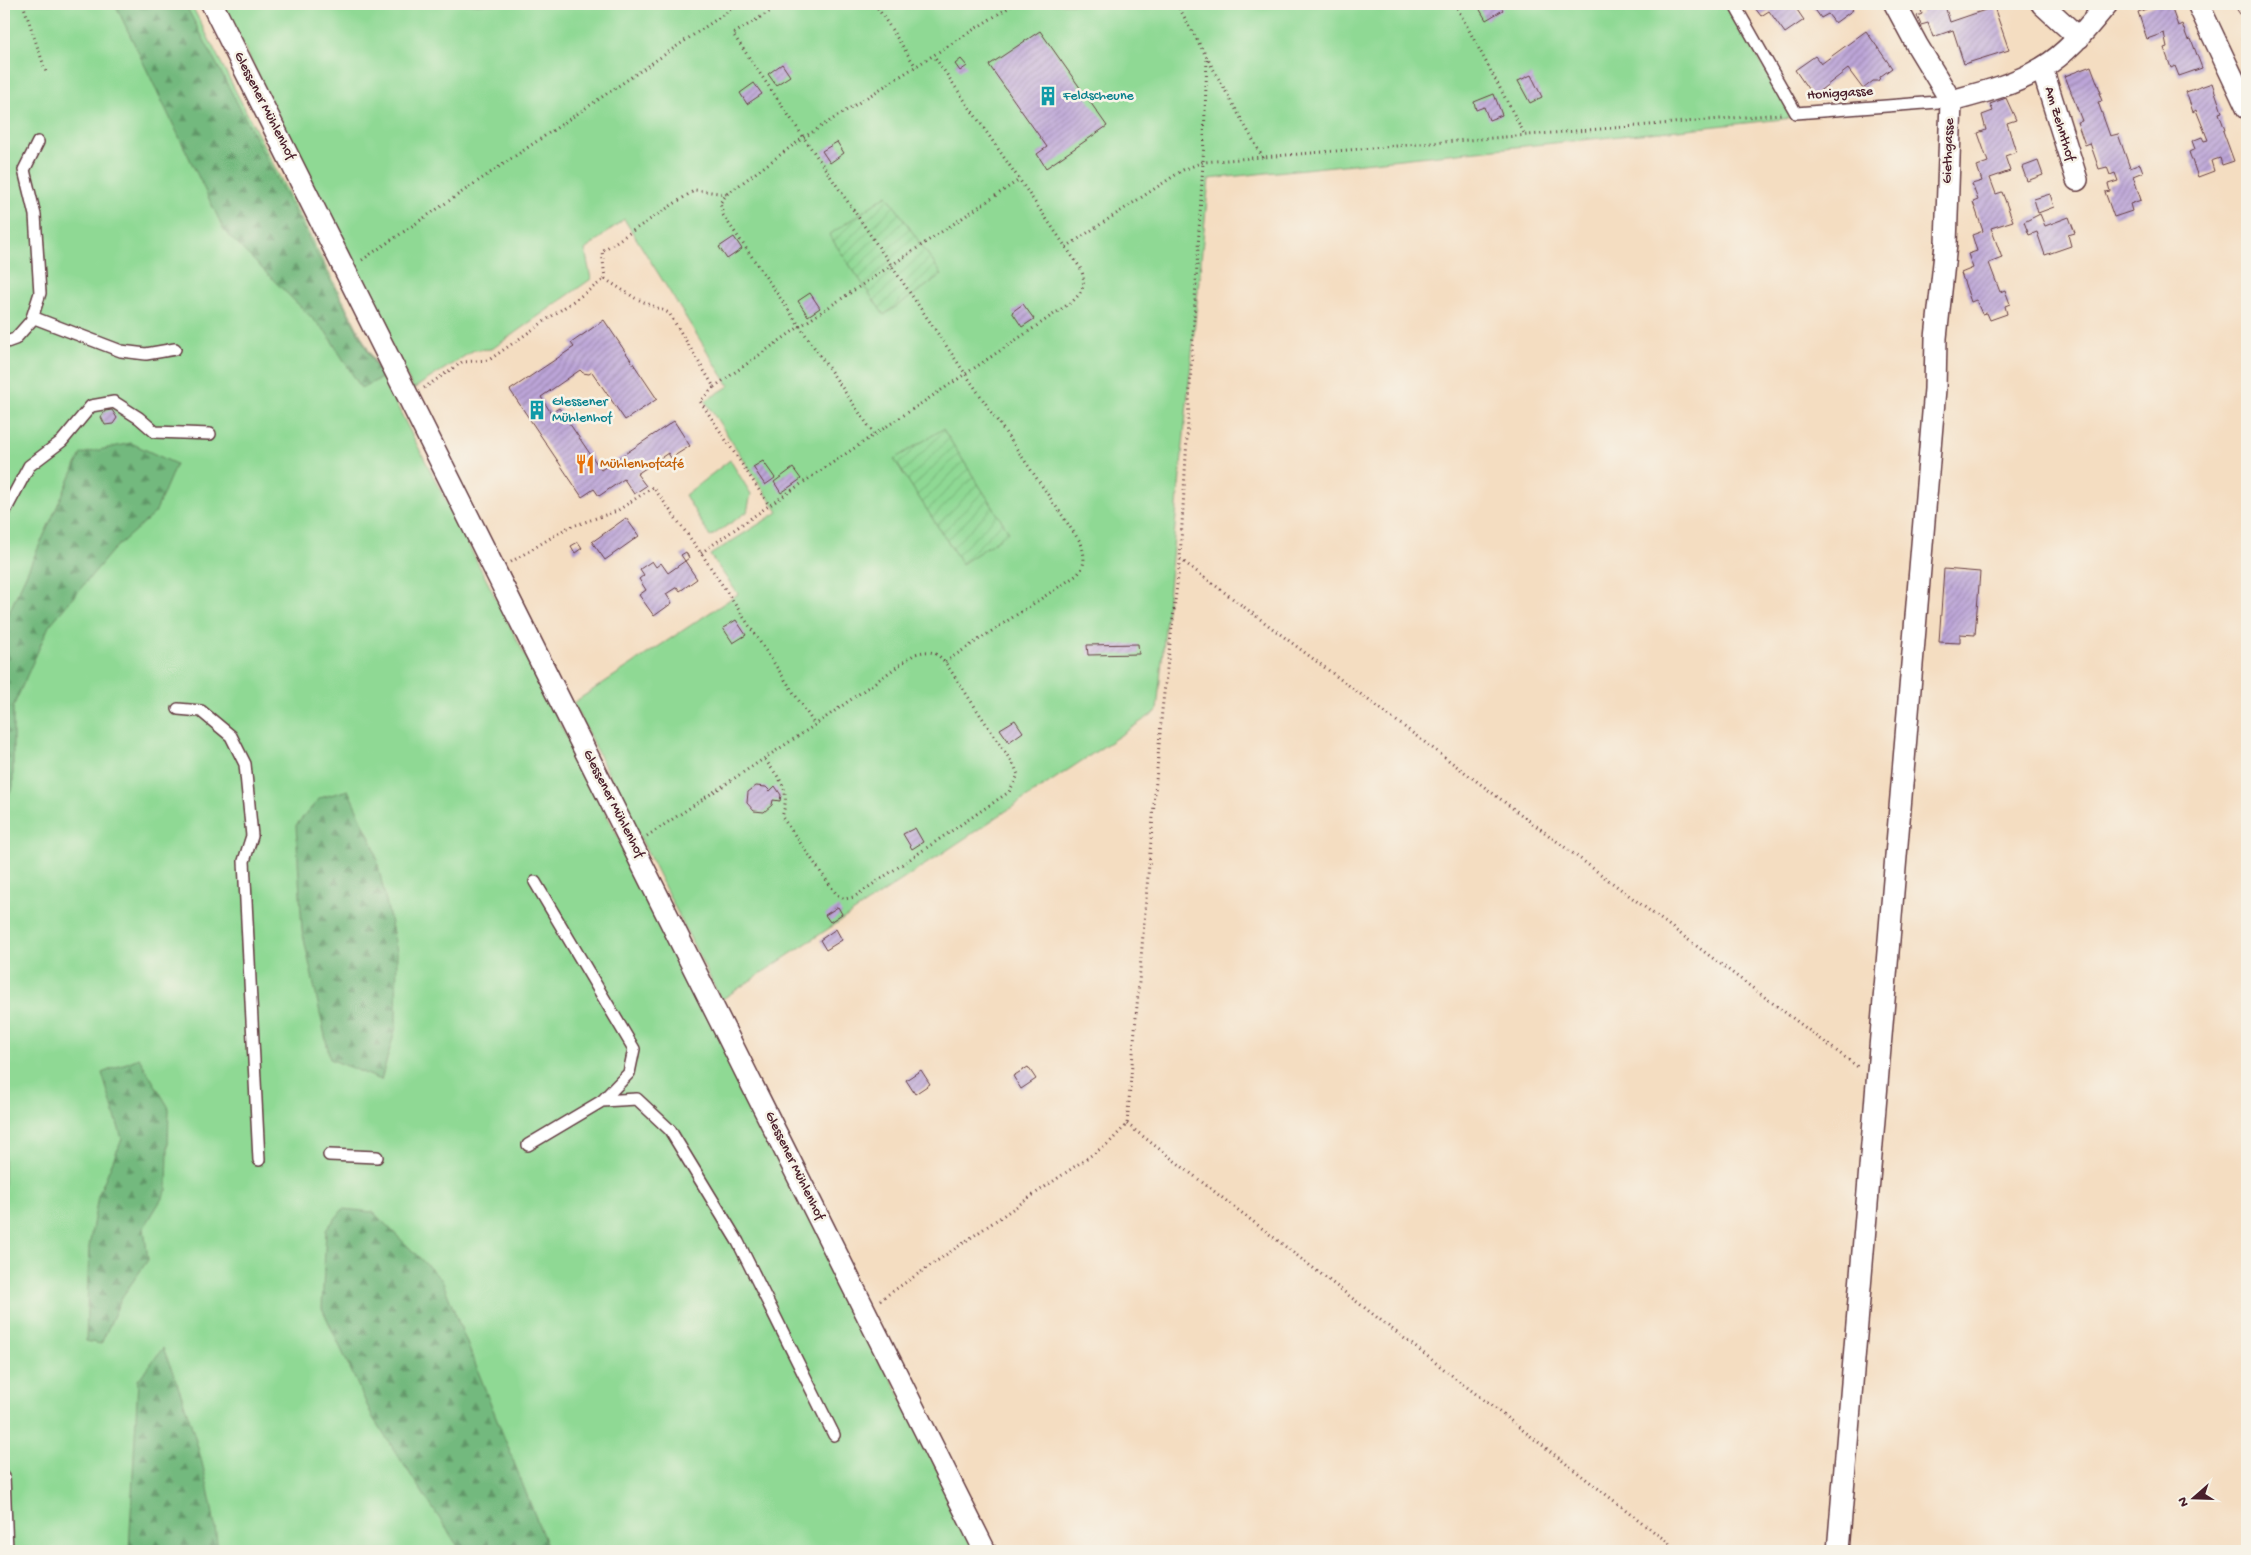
<svg xmlns="http://www.w3.org/2000/svg" width="2251" height="1555" viewBox="0 0 2251 1555" font-family="'Gochi Hand',sans-serif">
  <style>
    .green { fill: #8fd994; stroke: #6c7c60 }
    .forest { fill: url(#forest-firs); stroke: #5e6c54 }
    .garden { fill: url(#garden-furrows); stroke: #6c7c60 }
    .building { fill: url(#building-hatch) }
    .lines { fill: none; stroke-linecap: round; stroke-linejoin: round }
    .lane-casing { stroke: #643c42; stroke-width: 14 }
    .street-casing { stroke: #643c42; stroke-width: 24 }
    .path { stroke: #643c42; stroke-width: 3; stroke-dasharray: 1 4; stroke-linecap: butt }
    .lane { stroke: #fff; stroke-width: 11 }
    .street { stroke: #fff; stroke-width: 21 }
    .labels { text-anchor: middle; dominant-baseline: central; stroke-width: 5; stroke-linejoin: round; paint-order: stroke }
    .street-label { font-size: 14px; fill: #4a1f2b; stroke: #f7f3e8 }
    .culture-label { font-size: 14px; fill: #0d838f; stroke: #f7f3e8; text-anchor: start }
    .food-label { font-size: 14px; fill: #c56008; stroke: #f7f3e8; text-anchor: start }
  </style>
  <defs>
    <pattern id="forest-firs" width="22" height="20" patternUnits="userSpaceOnUse" patternTransform="scale(1.25)"><rect width="22" height="20" fill="#73b97e"/><path d="M5 1l3.5 6h-7zM16 11l3.5 6h-7z" fill="#609667"/></pattern>
    <pattern id="garden-furrows" width="10" height="10" patternUnits="userSpaceOnUse" patternTransform="scale(1.25)"><rect width="10" height="10" fill="#8fd994"/><path d="M-1 1l2-2M0 10L10 0M9 11l2-2" fill="none" stroke="#7dba80"/></pattern>
    <pattern id="building-hatch" width="6" height="6" patternUnits="userSpaceOnUse" patternTransform="scale(1.25)"><rect width="6" height="6" fill="#bca5d8"/><path d="M-1 1l2-2M0 6l6-6M5 7l2-2" fill="none" stroke="#9b86af"/></pattern>
  </defs>
  <rect width="100%" height="100%" fill="#f7f3e8"/>
  <filter id="ink" filterUnits="userSpaceOnUse"><feTurbulence type="fractalNoise" baseFrequency=".02" numOctaves="2"/><feDisplacementMap in="SourceGraphic" scale="10" xChannelSelector="R" yChannelSelector="G"/><feConvolveMatrix kernelMatrix="1 2 1 2 8 2 1 2 1" color-interpolation-filters="sRGB"/></filter>
  <filter id="wash" filterUnits="userSpaceOnUse"><feTurbulence type="fractalNoise" baseFrequency=".0096" numOctaves="4" result="noise"/><feDisplacementMap in="SourceGraphic" scale="20" xChannelSelector="R" yChannelSelector="G"/><feGaussianBlur stdDeviation="1.12" result="paint"/><feColorMatrix in="noise" values="0 0 0 0 0 0 0 0 0 0 0 0 0 0 0 0 0 1.4 0 .05"/><feComposite in="paint" operator="in"/></filter>
  <g filter="url(#wash)">
    <rect width="100%" height="100%" fill="#f4ddc1"/>
    <path class="green" d="M4 4H191L706 1008 978 1551H4Z
      M223 4H1727L1793 118 1209 179 1157 711 721 1000 573 703 738 594 710 555 778 512 705 401 729 386 624 219 585 250 591 279 492 349 474 350 413 389Z
      M730 460 751 494 747 512 710 537 685 495Z"/>
    <path class="forest" d="M115 4H185L382 378 361 388 326 332 225 232Z
      M131 443 176 464 155 513 113 550 49 626 13 707V787L4 804V623L81 454Z
      M348 790 374 847 397 951 396 1027 381 1080 330 1059 302 930 296 825 320 798Z
      M139 1058 169 1108 167 1190 144 1228 148 1260 122 1297 101 1344 86 1341 89 1247 98 1196 122 1139 102 1073Z
      M343 1209 373 1212 442 1280 549 1551H461L373 1418 322 1308 326 1230Z
      M163 1348C190 1412 211 1482 218 1551H129L138 1380Z"/>
    <path class="garden" d="M887 195 942 275 884 315 829 235Z
      M943 429 1009 532 962 564 894 459Z"/>
    <g id="blocks">
      <path class="building" d="M1486 4H1499L1503 10 1486 20 1479 8Z
        M1752 4H1774L1776 6 1779 4H1793L1804 20 1785 33 1769 11 1761 16Z
        M1811 4H1851L1849 5 1853 10 1835 23 1828 14 1821 18Z
        M1928 4H1939L1941 8 1945 6 1950 22 1994 7 2009 50 1964 64 1953 30 1933 37 1928 23 1921 25 1917 16 1922 14 1920 6Z
        M2159 4H2170L2178 26 2182 24 2188 40 2191 39 2202 68 2179 76 2175 66 2171 68 2164 48 2167 47 2164 33 2147 39 2138 12Z
        M2233 4H2247V25L2240 14Z
        M1040 31 1107 126 1046 168 1037 154 1047 147 989 65Z
        M1866 31 1892 68 1881 76 1878 81H1873L1863 89 1848 69 1813 96 1795 70 1815 56 1821 64Z
        M2247 35V47L2241 39Z
        M961 59 967 66 960 71 955 64Z
        M782 64 790 76 776 85 768 74Z
        M2091 66 2101 93H2099L2102 101 2098 102 2110 136 2118 134 2130 168 2140 164 2143 172 2133 176 2141 200 2130 204 2132 211 2114 217 2105 192 2110 191 2108 184 2118 181 2115 173 2110 175 2107 167 2099 169 2090 143 2085 145 2077 122 2082 121 2065 76Z
        M1531 75 1542 97 1530 103 1518 81Z
        M754 83 762 94 747 104 740 93Z
        M2212 83 2222 112 2219 113 2225 130 2223 131 2234 161 2222 165 2220 158 2211 161 2214 171 2198 177 2189 152 2195 149 2192 141 2202 137 2204 141 2208 140 2196 110 2193 112 2186 92Z
        M1494 94 1502 115 1489 120 1484 107 1476 110 1474 102Z
        M2006 98 2016 120 2007 123 2016 152 2005 156 2010 171 1990 178 1996 194 2002 192 2013 221 1991 228 2002 258 1989 263 2000 292 2005 290 2010 304 2005 306 2007 314 1990 320 1987 313 1982 314 1976 300 1971 302 1961 273 1973 268 1968 254 1977 251 1972 235 1983 231 1973 202 1978 200 1972 184 1982 181 1977 166 1988 162 1978 133 1986 130 1982 115 1993 111 1990 104Z
        M837 142 844 153 830 163 822 151Z
        M2038 161 2043 175 2027 181 2022 167Z
        M2050 194 2054 207 2038 213 2034 199Z
        M2040 214 2045 226 2069 217 2075 233 2068 235 2071 246 2045 255 2037 232 2029 235 2024 222Z
        M734 237 742 249 727 259 719 247Z
        M810 293 820 308 808 316 798 301Z
        M1023 304 1034 319 1022 327 1012 312Z
        M604 320 657 399 625 420 592 372 589 374 583 373 580 370 541 397 551 413 559 408 601 470 674 421 690 446 671 458 668 453 637 474 646 486 634 494 624 479 599 496 594 489 582 497 510 390 574 347 571 343Z
        M112 410 117 418 113 424 105 425 101 417 105 411Z
        M763 461 775 478 765 485 753 467Z
        M793 468 801 479 781 493 774 482Z
        M626 518 639 536 605 560 592 542Z
        M578 542 582 548 575 553 571 546Z
        M686 552 689 558 685 561 681 555Z
        M652 561 656 567 661 563 668 573 685 561 697 579 680 591 677 587 666 594 672 603 654 616 639 595 646 590 639 579 644 575 640 569Z
        M1944 569 1980 572 1975 635 1960 634V643L1939 642Z
        M736 620 746 635 733 643 723 628Z
        M1138 644 1139 654 1088 655 1087 645Z
        M1015 720 1023 732 1009 742 1000 729Z
        M756 786 766 787 770 791 775 786 781 795 780 801 773 800 772 805 764 812 754 811 747 803 748 792Z
        M915 828 923 842 912 849 903 834Z
        M838 907 842 914 830 922 825 915Z
        M836 929 842 940 826 950 820 940Z
        M1028 1067 1036 1079 1021 1089 1013 1076Z
        M921 1070 930 1084 915 1094 906 1080Z"/>
    </g>
  </g>
  <g filter="url(#ink)">
    <use href="#blocks" fill-opacity="0" stroke="#643c42" stroke-width="1"/>
    <g class="lines">
      <defs>
        <path id="lane" d="M1734 4 1796 113 1951 101
          M32 317 121 351 146 354 175 349
          M4 343 15 339 31 321 40 293 35 215 24 170 38 142
          M4 513 29 466 62 441 91 406 114 402 139 418 155 432 210 434
          M178 709 201 711 231 736 245 764 252 836 244 861 259 1160
          M535 882 634 1049 629 1073 602 1101
          M528 1145 602 1101 637 1099 670 1130 738 1242 834 1435
          M329 1155 377 1157
          M4 1477 7 1551"/>
        <path id="street" d="M212 4 985 1551
          M2042 4 2079 38
          M2198 4 2247 108
          M2042 68 2077 180
          M1951 101C1981 93 2014 85 2042 68 2068 53 2088 27 2107 4
          M1838 1551 1935 389 1936 338 1946 244 1951 101 1917 45 1895 4"/>
      </defs>
      <use href="#lane" class="lane-casing"/>
      <use href="#street" class="street-casing"/>
      <path class="path" d="M23 4 46 72
        M782 4 733 34 1081 543C1085 557 1086 565 1077 575L945 662
        M875 4 916 67
        M1177 4 1263 158
        M1455 4 1525 135
        M1207 60 1203 162 1180 559 1858 1067
        M1066 247 1183 170 1203 162 1781 114
        M362 260 739 4
        M605 279 635 298 669 313 714 387 700 401 769 505
        M605 279 602 251 695 190 727 194
        M714 387 799 327 1019 180
        M424 388 462 362 489 360 605 279
        M874 434 723 215 720 203 727 194 803 138 1014 4
        M701 553C824 466 950 386 1073 301 1084 290 1086 283 1081 269L934 56
        M511 562 567 528 617 511 653 487 701 553 815 725
        M647 836 815 725 915 654C929 650 935 651 945 662L1015 767 1018 775 1009 792 854 897 845 899 837 895 782 817C791 787 781 782 764 758
        M1127 1124 1679 1551
        M880 1300 1109 1143 1127 1124 1162 710 1180 560"/>
      <use href="#lane" class="lane"/>
      <use href="#street" class="street"/>
    </g>
  </g>
  <defs>
    <symbol id="building-bare" viewBox="-9 -9 18 18"><path d="M-4-6H4V6H1V3H-1V6H-4ZM-2.5-4.3h1.7v1.8h-1.7ZM.8-4.3h1.7v1.8H.8ZM-2.5-1h1.7V.8h-1.7ZM.8-1h1.7V.8H.8Z" fill="#0f9aa8" stroke="#f7f3e8" stroke-width="2.5" paint-order="stroke"/></symbol>
    <symbol id="restaurant-bare" viewBox="-9 -9 18 18"><path d="M-5-6h1v4h1v-4h1v4h1v-4h1v5L-1.5 .5V6h-2V.5L-5-1ZM5-6V6H3V1.5H1.5Q1.5-4 5-6Z" fill="#e8710a" stroke="#f7f3e8" stroke-width="2.5" paint-order="stroke"/></symbol>
  </defs>
  <g fill-rule="evenodd">
    <use href="#building-bare" x="1034" y="82" width="28" height="28"/>
    <use href="#building-bare" x="523" y="396" width="28" height="28"/>
    <use href="#restaurant-bare" x="571" y="450" width="28" height="28"/>
  </g>
  <g class="labels">
    <g class="street-label">
      <text transform="translate(1840 94) rotate(-4)">Honiggasse</text>
      <text transform="translate(264 106) rotate(63)">Glessener Mühlenhof</text>
      <text transform="translate(2059 124) rotate(73)">Am Zehnthof</text>
      <text transform="translate(1949 151) rotate(-88)">Giethgasse</text>
      <text transform="translate(613 804) rotate(63)">Glessener Mühlenhof</text>
      <text transform="translate(794 1166) rotate(64)">Glessener Mühlenhof</text>
    </g>
    <g class="culture-label">
      <text x="1063" y="96">Feldscheune</text>
      <text x="552" y="402">Glessener<tspan x="552" dy="16">Mühlenhof</tspan></text>
    </g>
    <g class="food-label">
      <text x="600" y="464">Mühlenhofcafé</text>
    </g>
  </g>
  <rect width="2251" height="1555" fill="none" stroke="#f7f3e8" stroke-width="20"/>
  <g transform="translate(2194 1498) rotate(250)" stroke="#f7f3e8" stroke-width="4" paint-order="stroke">
  <path d="M0-4L9 19L0 12L-9 19Z" fill="#4a1f2b"/>
  <text y="-8" font-size="14" font-weight="bold" text-anchor="middle" fill="#4a1f2b">N</text>
  </g>
</svg>
